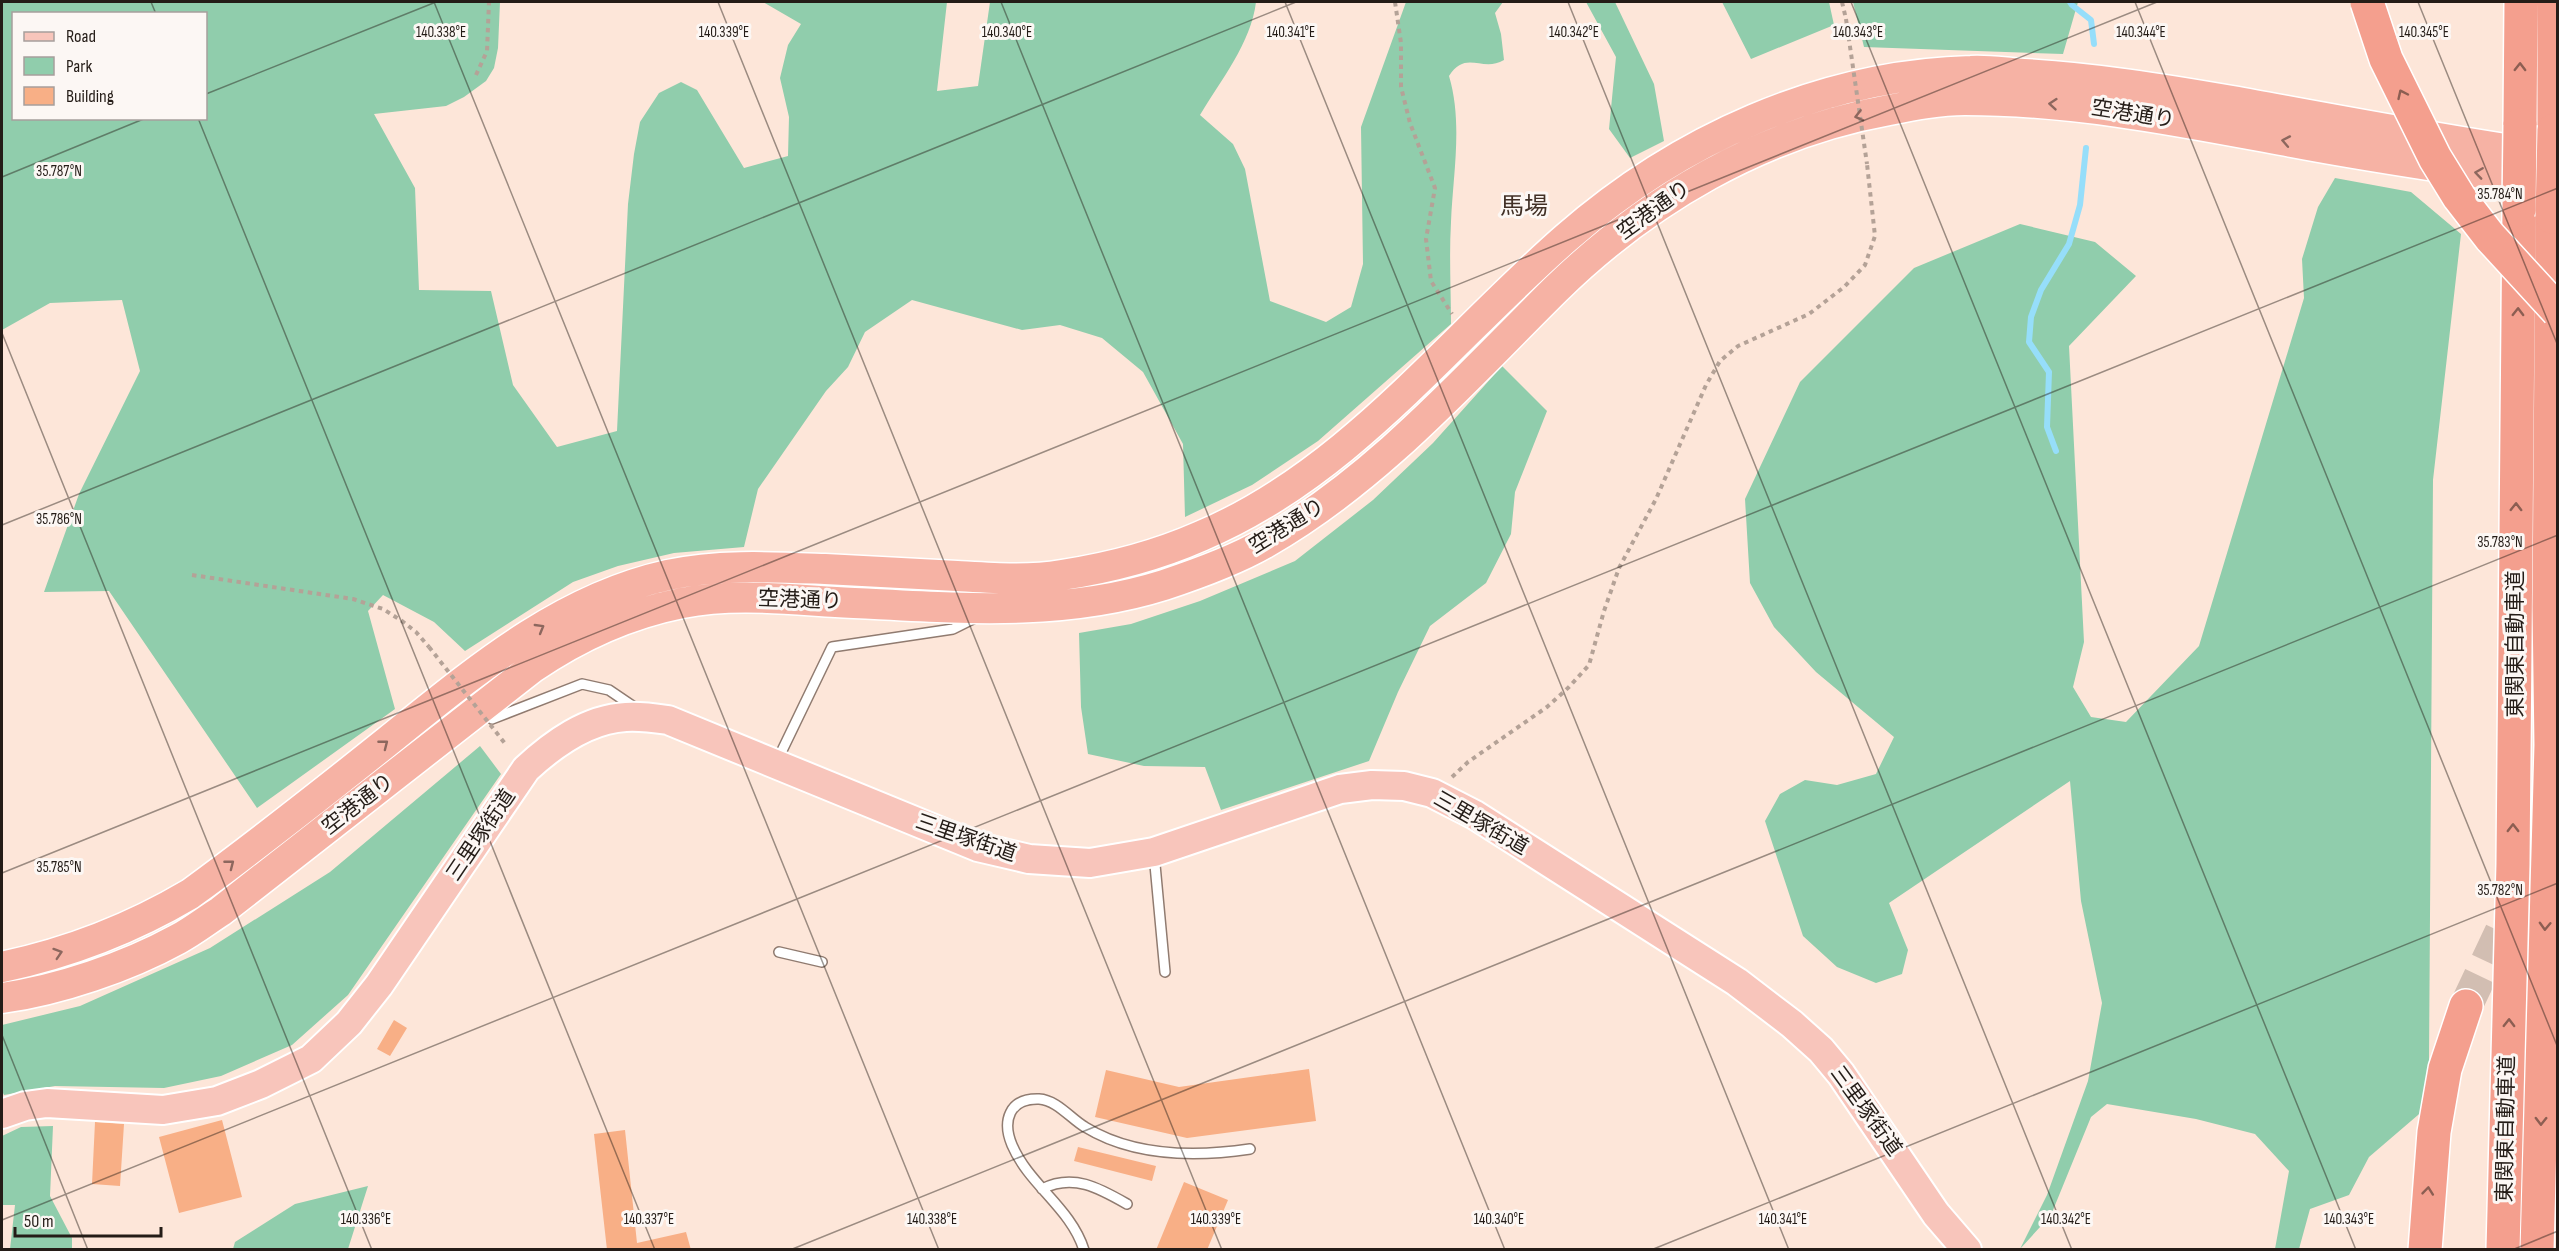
<svg xmlns="http://www.w3.org/2000/svg" width="2559" height="1251" viewBox="0 0 2559 1251" font-family="'Sofia Sans Condensed','Noto Sans JP',sans-serif">
  <style>
    .green { fill: #90cdac; fill-rule: evenodd }
    .lines { fill: none; stroke-linecap: round; stroke-linejoin: round }
    .stream { stroke: #96defa; stroke-width: 6 }
    .building { fill: #f8af86 }
    .motorway-tunnel { stroke: #d2beb2; stroke-width: 33; stroke-dasharray: 33 16; stroke-linecap: butt }
    .service-casing { stroke: #907b70; stroke-width: 12 }
    .primary-casing { stroke: #fff; stroke-width: 32 }
    .trunk-casing { stroke: #fff; stroke-width: 33 }
    .motorway-casing { stroke: #fff; stroke-width: 36 }
    .path { stroke: #b4a297; stroke-width: 4; stroke-dasharray: 4.5 4.5; stroke-linecap: butt }
    .service { stroke: #fff; stroke-width: 9 }
    .primary { stroke: #f8c5bb; stroke-width: 28 }
    .trunk { stroke: #f6b2a4; stroke-width: 30 }
    .motorway { stroke: #f49f8e; stroke-width: 33 }
    .motorway-bridge-casing { stroke: #fff; stroke-width: 36; stroke-linecap: butt }
    .path-bridge { stroke: #b4a297; stroke-width: 4; stroke-dasharray: 4.5 4.5; stroke-linecap: butt }
    .motorway-bridge { stroke: #f49f8e; stroke-width: 33 }
    .oneway { stroke: #8c5e52 }
    .oneway2 { stroke: #8d675e }
    .ticks { fill: none; stroke: #241c17; stroke-width: 1.5; stroke-opacity: 0.45 }
    .labels { text-anchor: middle; dominant-baseline: central; stroke-width: 6; stroke-linejoin: round; paint-order: stroke }
    .street-label { font-size: 21px; fill: #241c17; stroke: #fcf7f4 }
    .quarter-label { font-size: 24px; fill: #413026; stroke: #fcf7f4 }
    .ticks-label { font-size: 15px; text-anchor: middle; fill: #241c17; stroke: #fcf7f4; stroke-width: 6; stroke-linejoin: round; paint-order: stroke }
  </style>
  <rect width="100%" height="100%" fill="#fde6d9"/>
  <path class="green" d="M2 2H500L498 48 494 68 486 81 464 97 446 106 374 114 415 188 419 290 491 291 513 385 557 447 617 431 628 204 634 154 640 122 659 93 681 82 697 90 744 168 788 156 789 117 780 78 788 45 801 24 763 2H947L937 91 978 86 990 2H1256C1251 43 1221 80 1200 115L1233 144 1245 169 1270 301 1326 322 1351 307 1363 264 1361 127 1406 2H1503L1495 13 1501 34 1504 60C1482 73 1466 49 1449 76 1463 123 1453 174 1451 222 1449 256 1451 290 1451 324L1318 441 1252 485 1185 517 1183 444 1143 372 1102 338 1060 325 1022 330 912 300 865 332 848 367 826 391 758 489 744 547 674 553 618 566 573 582 465 651 434 622 383 595 368 611 395 709 257 808 109 591 44 592 79 494 140 371 122 300 50 303 2 330ZM14 14H206V118H14Z
    M1586 2H1615L1654 84 1664 141 1630 158 1609 129 1616 57Z
    M1722 2H1829L1834 25 1751 59Z
    M1853 2H2078L2063 54 1864 47Z
    M2335 178 2411 192 2461 234 2433 480 2429 1060 2425 1109 2369 1157 2349 1195 2310 1209 2299 1249H2275L2289 1171 2255 1134 2196 1119 2107 1104 2091 1117 2051 1215 2020 1249 2047 1195 2088 1081 2102 1003 2081 901 2070 781 1889 903 1908 950 1902 974 1876 983 1837 967 1803 936 1765 821 1780 794 1805 780 1837 785 1876 774 1894 737 1816 672 1774 627 1750 583 1745 499 1800 382 1914 268 2020 224 2095 242 2136 276 2069 346 2084 642 2073 687 2091 717 2126 722 2199 646 2304 298 2302 259 2318 207Z
    M1502 366 1547 411 1515 492 1511 534 1486 583 1430 626 1398 692 1369 761 1221 810 1205 767 1144 766 1088 754 1081 707 1079 633 1131 624 1200 601 1295 561 1373 500 1433 443Z
    M480 746 501 774 348 995 292 1045 221 1076 164 1088 55 1086 4 1095 2 1091V1025L80 1006 210 948 330 872Z
    M53 1126 50 1196 72 1238V1249H10L15 1205H2V1136L21 1127Z
    M368 1186 348 1249H233L235 1242 295 1204Z"/>
  <g class="lines">
    <path class="stream" d="M2070 2 2072 5 2091 20 2094 44
      M2056 451 2047 427 2049 372 2029 342 2031 317 2041 290 2069 244 2080 205 2086 148"/>
  </g>
  <path class="building" d="M394 1020 407 1028 390 1056 377 1049Z
    M1309 1069 1316 1121 1187 1138 1095 1117 1106 1070 1179 1087Z
    M222 1120 242 1197 179 1213 159 1137Z
    M95 1122 124 1124 120 1186 92 1184Z
    M625 1130 637 1243 686 1232 691 1250H607L594 1134Z
    M1078 1147 1156 1166 1152 1181 1074 1161Z
    M1184 1182 1228 1200 1207 1250H1156Z"/>
  <g class="lines">
    <path class="motorway-tunnel" d="M2466 1006 2529 873 2556 832"/>
    <defs>
      <path id="service" d="M485 710 492 719 582 684 609 690 637 709
        M777 761 832 647 953 629 977 617
        M1154 854 1165 972
        M779 952 822 962
        M1042 1189C1073 1173 1099 1188 1127 1204
        M1084 1250C1071 1208 1029 1185 1012 1145 1002 1121 1009 1098 1039 1099 1057 1100 1071 1119 1085 1127 1134 1157 1196 1157 1250 1149"/>
      <path id="primary" d="M2 1114 25 1106 47 1103 163 1110 217 1101 261 1084 311 1059 349 1023 379 985 526 769C553 744 587 719 626 717 640 716 654 718 668 720L978 847 1029 859 1090 863 1154 852 1340 789 1372 785 1404 786 1432 793 1475 815 1737 982 1792 1024 1821 1050 1841 1074 1936 1214 1967 1250"/>
      <path id="trunk" d="M2 967C68 953 131 929 190 894 257 845 323 793 388 741 473 673 559 599 668 575 719 564 773 567 825 569 869 571 913 574 957 576 991 578 1027 581 1062 575 1108 568 1158 555 1201 536 1348 474 1448 341 1566 238 1678 140 1821 75 1971 71 1989 70 2006 73 2024 74 2094 78 2163 89 2232 101 2336 120 2440 140 2544 155
        M2 998C59 990 127 967 178 939 193 931 207 920 221 911L532 668C577 637 627 614 682 603 732 593 785 599 836 602 946 607 1056 619 1164 585 1197 574 1234 561 1265 543 1377 479 1464 380 1555 290 1647 200 1761 133 1889 110 1914 105 1939 100 1965 100 2076 100 2184 122 2292 142 2376 158 2459 170 2543 182"/>
      <path id="motorway" d="M2520 125 2521 2
        M2554 130V2
        M2425 1250 2434 1132 2445 1069 2466 1006
        M2503 1250 2513 864 2519 210
        M2537 1250 2551 745 2549 607 2552 217"/>
    </defs>
    <use href="#service" class="service-casing"/>
    <use href="#primary" class="primary-casing"/>
    <use href="#trunk" class="trunk-casing"/>
    <use href="#motorway" class="motorway-casing"/>
    <path class="path" d="M1395 2 1401 43V87L1410 123 1435 188 1426 239 1431 281 1452 314
      M1842 2 1846 19
      M476 75 487 51 489 2
      M192 575 353 599 383 609 402 621 416 632 429 647
      M1452 777 1468 762 1547 707 1569 687 1589 665 1604 611 1619 568 1656 499 1706 385 1720 361 1738 346 1809 314 1844 287 1865 265 1875 236 1867 164"/>
    <use href="#service" class="service"/>
    <use href="#primary" class="primary"/>
    <use href="#trunk" class="trunk"/>
    <use href="#motorway" class="motorway"/>
    <defs>
      <path id="motorway-bridge" d="M2367 2 2386 59 2435 158 2459 197 2490 237 2558 311
        M2519 210 2520 125
        M2552 217 2554 130"/>
    </defs>
    <use href="#motorway-bridge" class="motorway-bridge-casing"/>
    <path class="path-bridge" d="M1846 19 1867 164
      M429 647 507 746"/>
    <use href="#motorway-bridge" class="motorway-bridge"/>
  </g>
  <defs><path id="oneway-chevron" d="M-2-3.5L2.5 0L-2 3.5" fill="none" stroke-width="1.6" stroke-linecap="round" stroke-linejoin="round" transform="scale(1.5)"/></defs>
  <g class="oneway">
    <use href="#oneway-chevron" transform="translate(2520 67) rotate(-89)"/>
    <use href="#oneway-chevron" transform="translate(2402 94) rotate(-115)"/>
    <use href="#oneway-chevron" transform="translate(2518 312) rotate(-89)"/>
    <use href="#oneway-chevron" transform="translate(2516 507) rotate(-89)"/>
    <use href="#oneway-chevron" transform="translate(2513 828) rotate(-90)"/>
    <use href="#oneway-chevron" transform="translate(2545 926) rotate(92)"/>
    <use href="#oneway-chevron" transform="translate(2509 1023) rotate(-89)"/>
    <use href="#oneway-chevron" transform="translate(2541 1121) rotate(91)"/>
    <use href="#oneway-chevron" transform="translate(2428 1191) rotate(-84)"/>
  </g>
  <g class="oneway2">
    <use href="#oneway-chevron" transform="translate(2053 104) rotate(-175)"/>
    <use href="#oneway-chevron" transform="translate(1859 116) rotate(166)"/>
    <use href="#oneway-chevron" transform="translate(2286 141) rotate(-169)"/>
    <use href="#oneway-chevron" transform="translate(2479 173) rotate(-172)"/>
    <use href="#oneway-chevron" transform="translate(540 628) rotate(-30)"/>
    <use href="#oneway-chevron" transform="translate(384 744) rotate(-38)"/>
    <use href="#oneway-chevron" transform="translate(230 864) rotate(-38)"/>
    <use href="#oneway-chevron" transform="translate(58 953) rotate(-18)"/>
  </g>
  <path class="ticks" d="M151 2 156 14M434 2 939 1250M718 2 1222 1250M1001 2 1505 1250M1285 2 1789 1250M1568 2 2072 1250M1851 2 2356 1250M2135 2 2558 1048M2418 2 2558 346M206 94 436 2M198 118 655 1250M2 177 146 118M2 333 372 1250M2 525 1296 2M2 873 2157 2M2 1035 88 1250M2 1220 2558 188M790 1250 2558 535M1651 1250 2558 883M2512 1250 2558 1231"/>
  <g class="labels">
    <g class="street-label">
      <text transform="translate(2133 114) rotate(9)">空港通り</text>
      <text transform="translate(1654 210) rotate(-36)">空港通り</text>
      <text transform="translate(1287 526) rotate(-32)">空港通り</text>
      <text transform="translate(800 600) rotate(2)">空港通り</text>
      <text transform="translate(2515 644) rotate(-90)">東関東自動車道</text>
      <text transform="translate(358 804) rotate(-38)">空港通り</text>
      <text transform="translate(1481 823) rotate(30)">三里塚街道</text>
      <text transform="translate(481 835) rotate(-56)">三里塚街道</text>
      <text transform="translate(966 838) rotate(19)">三里塚街道</text>
      <text transform="translate(1866 1111) rotate(54)">三里塚街道</text>
      <text transform="translate(2506 1129) rotate(-89)">東関東自動車道</text>
    </g>
    <g class="quarter-label">
      <text x="1524" y="206">馬場</text>
    </g>
  </g>
  <g class="ticks-label">
    <text x="441" y="37">140.338°E</text>
    <text x="724" y="37">140.339°E</text>
    <text x="1007" y="37">140.340°E</text>
    <text x="1291" y="37">140.341°E</text>
    <text x="1574" y="37">140.342°E</text>
    <text x="2141" y="37">140.344°E</text>
    <text x="2424" y="37">140.345°E</text>
    <text x="1858" y="37">140.343°E</text>
    <text x="59" y="176">35.787°N</text>
    <text x="2500" y="199">35.784°N</text>
    <text x="59" y="524">35.786°N</text>
    <text x="2500" y="547">35.783°N</text>
    <text x="59" y="872">35.785°N</text>
    <text x="2500" y="895">35.782°N</text>
    <text x="366" y="1224">140.336°E</text>
    <text x="649" y="1224">140.337°E</text>
    <text x="932" y="1224">140.338°E</text>
    <text x="1216" y="1224">140.339°E</text>
    <text x="1499" y="1224">140.340°E</text>
    <text x="1783" y="1224">140.341°E</text>
    <text x="2066" y="1224">140.342°E</text>
    <text x="2349" y="1224">140.343°E</text>
  </g>
  <rect width="2559" height="1251" fill="none" stroke="#241c17" stroke-width="6"/>
  <rect x="12" y="12" width="195" height="108" fill="#fcf7f4" stroke="#a69f9c" stroke-width="1.5"/>
  <rect x="24" y="32" width="30" height="9" fill="#f8c5bb" stroke="#a69f9c" stroke-width="1.5"/>
  <text x="66" y="42" font-size="18" fill="#241c17">Road</text>
  <rect x="24" y="57" width="30" height="18" fill="#90cdac" stroke="#a69f9c" stroke-width="1.5"/>
  <text x="66" y="72" font-size="18" fill="#241c17">Park</text>
  <rect x="24" y="87" width="30" height="18" fill="#f8af86" stroke="#a69f9c" stroke-width="1.5"/>
  <text x="66" y="102" font-size="18" fill="#241c17">Building</text>
  <path d="M15 1227v9h146v-9" fill="none" stroke="#241c17" stroke-width="3"/>
  <text x="24" y="1227" font-size="18" fill="#241c17" stroke="#fcf7f4" stroke-width="4.5" paint-order="stroke">50 m</text>
</svg>
